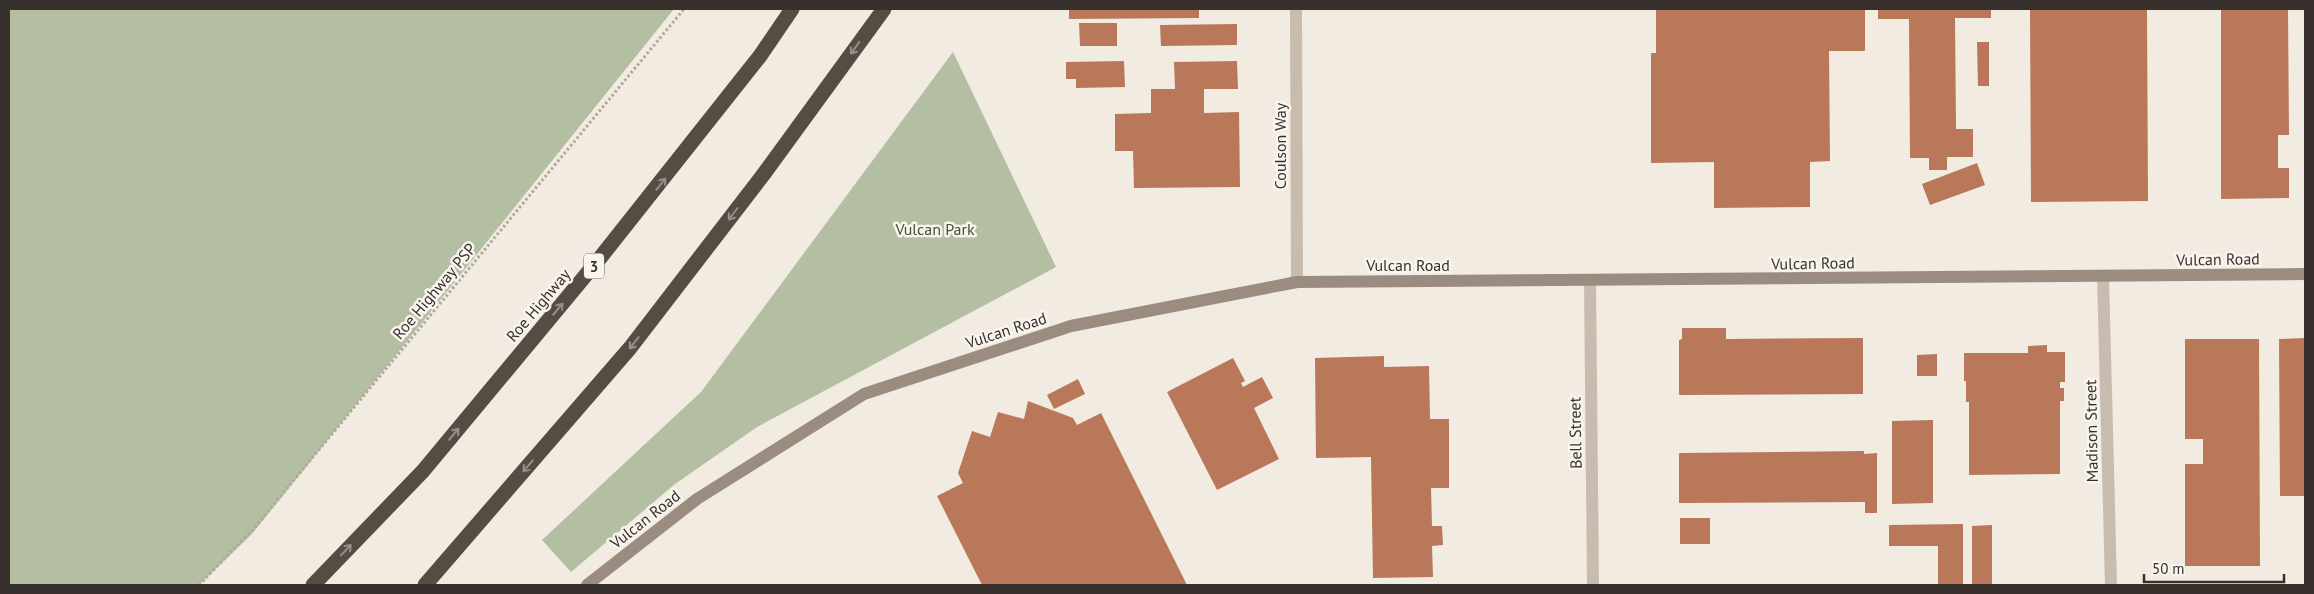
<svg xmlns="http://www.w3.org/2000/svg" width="2314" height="594" viewBox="0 0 2314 594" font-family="'PT Sans',sans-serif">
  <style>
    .green { fill: #b3bea3 }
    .building { fill: #b87859 }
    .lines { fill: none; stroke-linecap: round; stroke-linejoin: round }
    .path { stroke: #b3a799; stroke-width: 3; stroke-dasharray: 2.5 2.5; stroke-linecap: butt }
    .street { stroke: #c8bcae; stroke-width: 12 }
    .secondary { stroke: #9b8c80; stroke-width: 12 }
    .highway { stroke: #574c44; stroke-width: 15 }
    .oneway { stroke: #988f88 }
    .labels { text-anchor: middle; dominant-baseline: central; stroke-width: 5; stroke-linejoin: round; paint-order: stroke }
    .shield { fill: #f9f4ee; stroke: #716b66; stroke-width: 1 }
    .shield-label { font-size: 15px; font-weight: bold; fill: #37302c }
    .street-label { font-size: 16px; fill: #37302c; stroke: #f9f4ee }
    .park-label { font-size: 16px; fill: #445332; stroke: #f9f4ee }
  </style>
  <rect width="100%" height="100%" fill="#f1ebe1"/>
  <path class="green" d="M9 9H674L252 534 199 585H9Z
    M953 52 1056 267 757 427 675 484 571 572 542 540 701 392Z"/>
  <path class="building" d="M1069 9H1199V18L1069 19Z
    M1656 9H1865V51H1829L1830 161 1810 162V207L1714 208V162L1651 163V53H1656Z
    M1878 9H1991V18H1955L1956 129H1973V157H1947V170H1929V158H1910L1909 19H1878Z
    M2030 9H2147L2148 201 2031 202Z
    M2221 9H2288L2289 135H2278V168H2289V198L2221 199Z
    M1079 23H1117V46H1080Z
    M1237 24V45L1161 46 1160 25Z
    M1977 42H1989V86H1978Z
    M1124 61 1125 87 1076 88V79H1066V62Z
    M1237 61 1238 89H1204V113L1239 112 1240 187 1134 188 1133 151H1115V114L1151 113V89H1175L1174 62Z
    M1977 163 1985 185 1930 205 1922 184Z
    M1682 328H1726V339L1863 338V394L1679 395V340L1682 339Z
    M2305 338V496H2280L2279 339Z
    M2185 339H2259L2260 566H2185V464H2203V439H2185Z
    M2047 345V352H2065V382H2060V388H2064V401H2060V474L1969 475V402H1966V381H1964V353H2028V346Z
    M1937 354V376H1917V355Z
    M1384 356V367L1429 366 1430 419H1449V488H1431L1432 526H1442L1443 545 1432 546 1433 577 1373 578 1371 457 1316 458 1315 358Z
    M1233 358 1245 381 1241 383 1243 387 1262 377 1273 398 1254 408 1279 459 1217 490 1167 392Z
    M1078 379 1085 394 1054 409 1047 395Z
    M1028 401 1073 418 1077 425 1101 413 1187 585H982L937 496 963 483 958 473 972 431 990 437 998 412 1024 419Z
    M1933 420V503L1892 504V421Z
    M1864 451V454L1877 453V513H1865V502L1679 503V453Z
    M1680 518H1710V544H1680Z
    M1963 524V585H1938V546H1889V525Z
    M1992 525V585H1972V526Z"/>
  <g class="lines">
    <path class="path" d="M199 585 255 527 684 9"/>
    <path class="street" d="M1296 9 1297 282
      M2103 276 2111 585
      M1590 281 1593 585"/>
    <path class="secondary" d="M587 585 697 499 864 394 1071 326 1297 282 2305 274"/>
    <path class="highway" d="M313 585 423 471 600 258 760 56 792 9
      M425 585 630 348 763 175 884 9"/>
  </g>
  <defs><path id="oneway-shaft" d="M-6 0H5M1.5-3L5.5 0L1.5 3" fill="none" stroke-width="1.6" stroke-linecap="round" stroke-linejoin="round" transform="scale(1.25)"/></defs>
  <g class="oneway">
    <use href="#oneway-shaft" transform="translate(855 48) rotate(126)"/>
    <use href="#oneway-shaft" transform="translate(661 184) rotate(-51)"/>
    <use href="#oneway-shaft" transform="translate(733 214) rotate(127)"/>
    <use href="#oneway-shaft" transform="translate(558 309) rotate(-50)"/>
    <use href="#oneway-shaft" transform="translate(634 343) rotate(128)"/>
    <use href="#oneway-shaft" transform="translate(454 434) rotate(-50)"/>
    <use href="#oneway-shaft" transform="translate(528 466) rotate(131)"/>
    <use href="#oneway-shaft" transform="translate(346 550) rotate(-46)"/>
  </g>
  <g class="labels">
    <rect class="shield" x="584" y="253.5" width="20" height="25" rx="4"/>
    <g class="shield-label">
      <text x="594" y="266">3</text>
    </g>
    <g class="street-label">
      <text transform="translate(1280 146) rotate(-90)">Coulson Way</text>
      <text transform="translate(2218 259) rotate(-1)">Vulcan Road</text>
      <text transform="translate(1813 263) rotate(-1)">Vulcan Road</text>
      <text x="1408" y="265">Vulcan Road</text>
      <text transform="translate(434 291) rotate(-50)">Roe Highway PSP</text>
      <text transform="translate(538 305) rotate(-50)">Roe Highway</text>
      <text transform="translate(1006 330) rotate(-18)">Vulcan Road</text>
      <text transform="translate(2091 431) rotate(-91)">Madison Street</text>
      <text transform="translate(1575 433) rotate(-91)">Bell Street</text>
      <text transform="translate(645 519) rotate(-38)">Vulcan Road</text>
    </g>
    <g class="park-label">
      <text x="935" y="229">Vulcan Park</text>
    </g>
  </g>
  <rect width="2314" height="594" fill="none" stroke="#37302c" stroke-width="20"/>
  <path d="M2144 574v8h140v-8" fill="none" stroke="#37302c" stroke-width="2.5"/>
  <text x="2152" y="574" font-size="15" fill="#37302c" stroke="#f9f4ee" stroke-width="4" paint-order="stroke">50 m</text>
</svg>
